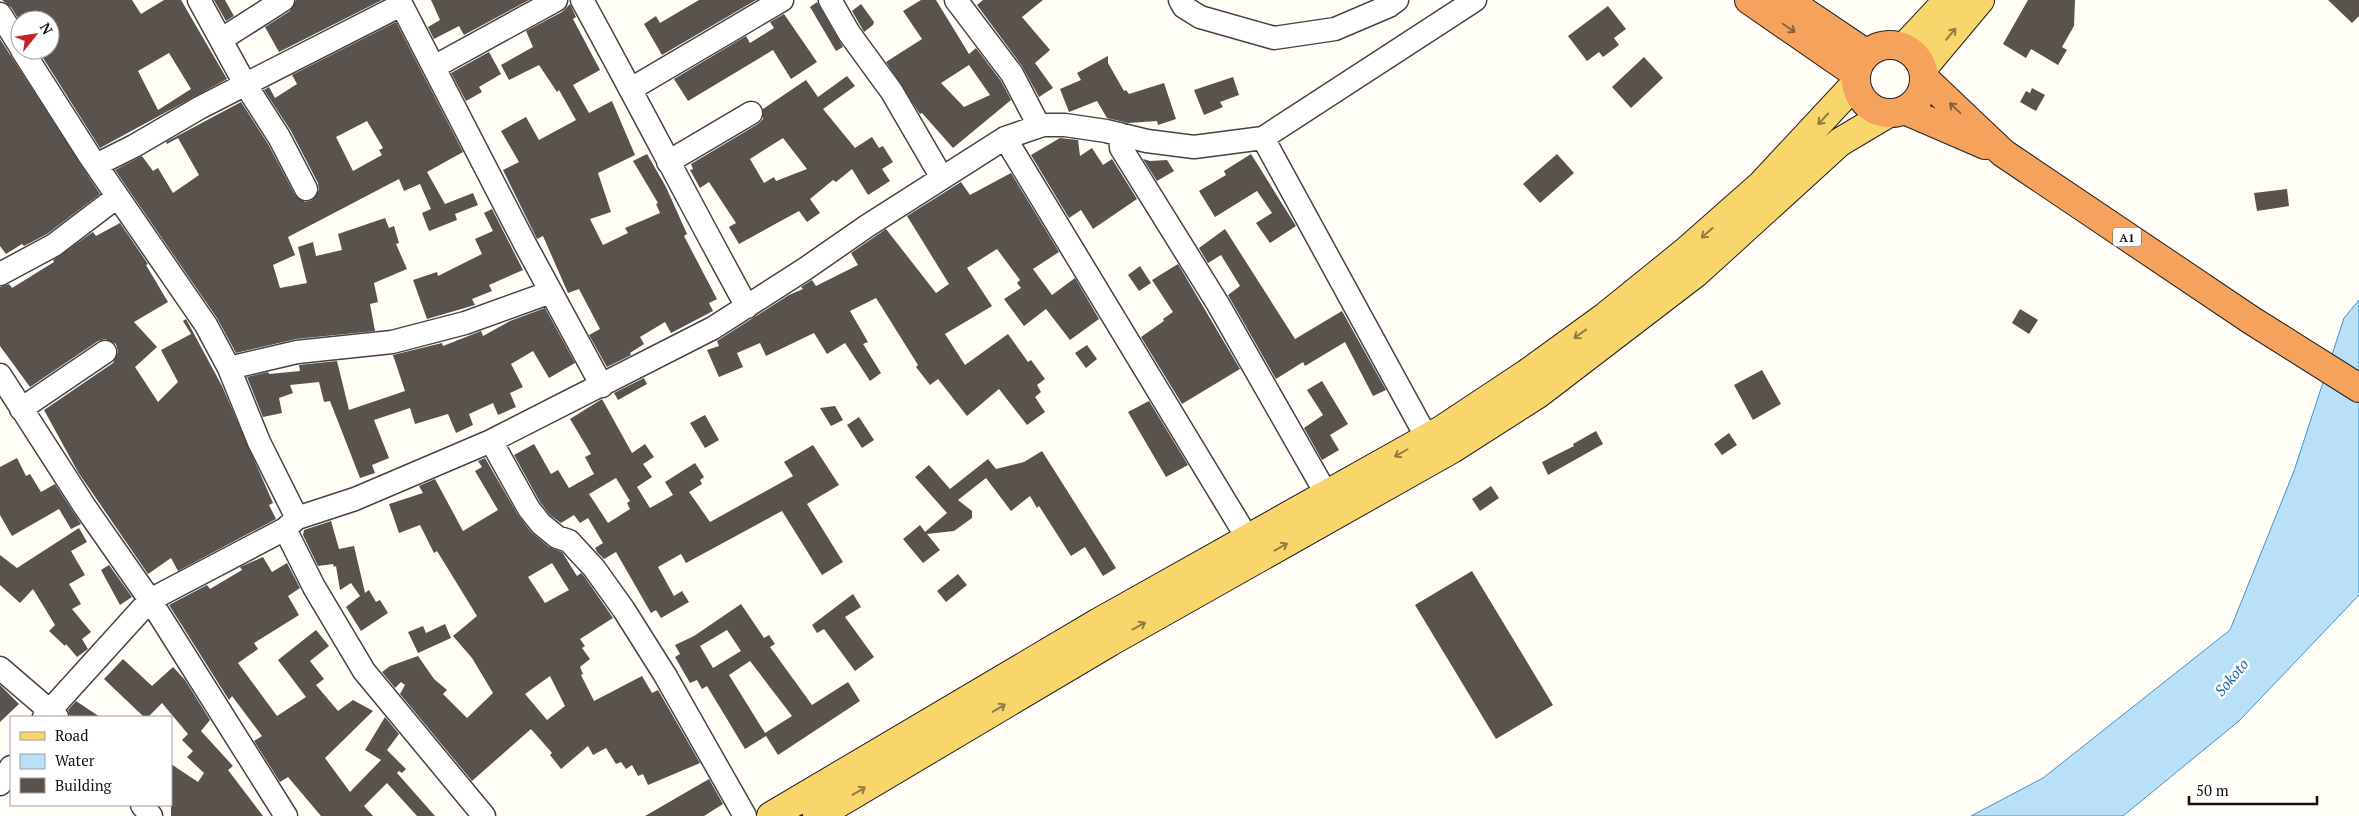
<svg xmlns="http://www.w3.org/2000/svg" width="2359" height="816" viewBox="0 0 2359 816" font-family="'PT Serif',serif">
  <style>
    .water { fill: #b9e0f7; stroke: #3f96cf }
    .building { fill: #5a524d; fill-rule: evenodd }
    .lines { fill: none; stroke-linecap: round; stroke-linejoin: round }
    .minor-casing { stroke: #444; stroke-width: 25 }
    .major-casing { stroke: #222; stroke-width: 30 }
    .highway-casing { stroke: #222; stroke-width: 30 }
    .minor { stroke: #fff; stroke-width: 22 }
    .major { stroke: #f9d66b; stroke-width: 28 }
    .highway { stroke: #f5a25d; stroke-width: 28 }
    .oneway { stroke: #8e613b }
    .oneway2 { stroke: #917d42 }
    .labels { text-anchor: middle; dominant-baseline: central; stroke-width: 5; stroke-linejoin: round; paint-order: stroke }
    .shield { fill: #fff; stroke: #585858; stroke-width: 1 }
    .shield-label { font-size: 12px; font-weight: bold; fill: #111 }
    .water-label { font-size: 15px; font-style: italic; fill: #1768a6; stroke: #fff }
  </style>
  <rect width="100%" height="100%" fill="#fffdf5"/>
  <path class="water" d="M2359 300V595L2239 721 2123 816H1971L2043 778 2230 630 2294 471 2344 318Z"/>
  <path class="building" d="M2 0H132L141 14 164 0H181L227 79 100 148 38 50H50V20H45L41 14 32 20H19L11 7ZM169 53 191 89 158 110 138 71Z
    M214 0H225L234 16 226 21Z
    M296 0H382L279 52 265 27 290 11Z
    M431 0H529L464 35 459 26 434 39 428 27 440 20Z
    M699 0H756L662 55 644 24 656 16 660 23Z
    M921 0H936L969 54 976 48 1001 81 1011 100 953 148 922 113 920 114 886 62 922 39 903 11ZM969 65 990 95 964 107 941 83Z
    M983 0H1043L1022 17 1050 50 1035 63 1053 88 1039 97 1022 66 977 5Z
    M2028 0H2075L2074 26 2062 47 2067 50 2058 65 2031 49 2026 58 2003 44Z
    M2328 0H2359V16L2352 23Z
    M817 2 843 47 836 51 810 7Z
    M570 4 576 17 573 19 600 70 573 85 589 113 612 101 635 155 598 173 611 212 590 219 603 245 628 233 625 228 660 213 656 204 658 203 633 161 647 154 666 187 687 234 684 236 717 299 709 303 713 311 671 333 665 322 640 337 644 344 630 353 631 355 607 367 589 335 600 329 579 289 568 293 543 236 537 239 503 170 519 162 501 131 526 117 539 140 576 120 559 90 557 92 539 65 509 80 501 65 533 47 526 31 562 12Z
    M861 4 874 22 873 25 864 32 852 11Z
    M1608 6 1626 29 1614 38 1619 45 1603 57 1599 52 1587 61 1568 36Z
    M784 14 817 62 791 79 773 50 688 101 674 79 746 36 750 43 774 28 770 22Z
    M396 22 463 152 427 172 445 204 473 193 478 205 455 214 457 220 429 231 422 213 431 209 420 184 404 191 399 179 288 237 295 255 273 265 280 288 307 283 298 247 313 242 316 256 342 250 338 234 385 218 389 228 394 226 399 243 396 244 407 269 374 283 378 302 370 304 375 331 296 339 236 353 217 318 115 170 142 156 153 171 158 168 173 193 199 175 178 138 167 144 166 142 241 102 268 144 295 195 305 202 312 200 319 190 318 183 291 131 264 90 269 87 275 98 297 84 292 75ZM367 121 383 148 379 150 382 155 353 171 336 137Z
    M0 39 100 194 47 234 24 246 22 244 6 254 0 246Z
    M489 52 501 74 479 87 482 92 466 101 451 73Z
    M1108 56V63L1124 91 1126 90 1129 94 1164 83 1176 119 1158 125 1157 121 1128 123 1107 118 1097 101 1069 112 1060 89 1081 80 1077 73Z
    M1644 57 1663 78 1631 108 1612 87Z
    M847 76 855 86 823 109 855 148 872 137 879 148 883 146 893 162 882 169 890 181 868 195 852 169 836 182 833 180 810 199 820 213 807 222 799 211 739 244 729 227 736 223 709 182 700 188 690 170 693 169 691 164 758 124 763 119V109L806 80 818 97ZM783 138 807 169 776 181 774 177 764 183 750 159Z
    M1233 77 1239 95 1220 102 1223 107 1204 115 1194 90Z
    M2032 88 2045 95 2036 111 2020 102 2026 91 2030 93Z
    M1060 138 1078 140 1080 156 1092 148 1103 165 1112 159 1137 199 1093 229 1081 210 1069 218 1031 155Z
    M1251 154 1296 226 1270 243 1256 223 1272 213 1257 191 1215 217 1199 191 1226 175 1224 171Z
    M1557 154 1574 173 1540 203 1523 184Z
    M1143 159 1150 161 1167 160 1174 171 1157 181Z
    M1011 173 1059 252 1033 269 1052 295 1075 278 1099 319 1070 340 1046 309 1024 326 1004 299 1021 288 1017 283 1020 280 997 249 967 268 992 306 945 334 965 365 1008 334 1028 362 1031 360 1045 379 1037 385 1041 392 1035 397 1045 412 1027 425 999 389 967 416 938 379 930 385 916 367 918 365 876 298 850 311 868 342 863 344 881 373 870 381 845 343 827 354 814 333 766 356 760 343 737 353 743 367 719 377 707 350 719 346 717 341 789 295 803 289 801 287 812 280 816 286 858 265 851 253 886 229 936 293 949 284 907 216 961 182 970 195Z
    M2287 189 2289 206 2257 211 2254 193Z
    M492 209 523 270 489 285 492 291 472 299 475 305 427 319 413 280 437 272 438 276 482 254 475 239 493 231 484 213Z
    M120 223 148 264 146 265 168 302 134 322 157 347 135 367 158 402 178 382 161 350 191 334 183 321 186 319 222 386 273 503 269 505 276 519 178 571 171 558 148 574 78 472 44 410 113 363 118 352 116 344 105 339 98 341 30 387 0 346V287L9 284 12 288 54 262 53 260 93 232 96 236Z
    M1225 229 1295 339 1342 311 1386 390 1373 396 1345 342 1305 366 1303 362 1276 379 1228 295 1240 286 1221 255 1208 263 1199 248Z
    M1178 264 1240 369 1182 404 1141 337 1164 321 1163 319 1173 312 1152 280Z
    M1140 266 1151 283 1139 291 1128 275Z
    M545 308 575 363 549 378 533 351 511 364 523 387 510 393 516 407 498 415 493 403 469 414 473 425 456 433 448 414 415 424 410 408 374 420 389 458 372 465 375 473 360 478 330 401 324 402 319 382 290 385 293 393 279 398 282 413 263 417 247 377 268 372 269 374 300 371 299 365 337 361 349 410 405 391 393 355 442 343 443 346 481 331 483 336 510 321Z
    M2020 309 2038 320 2029 334 2012 323Z
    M1087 345 1097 359 1086 368 1075 353Z
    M1762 370 1781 404 1753 420 1734 385Z
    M644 378 647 384 618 400 614 393Z
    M1322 381 1348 424 1330 435 1339 450 1322 460 1304 428 1323 415 1307 390Z
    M602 399 632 453 645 444 654 457 643 464 652 477 637 487 650 508 673 495 665 482 695 463 704 477 700 480 702 484 689 492 710 522 793 476 784 462 813 445 839 485 807 504 843 562 822 575 782 511 686 563 681 554 658 567 674 596 682 591 689 602 661 618 656 610 651 613 616 552 604 559 597 552 595 548 603 543 588 518 580 523 574 515 561 523 550 515 540 502 514 455 534 444 551 474 558 470 569 488 594 474 585 457 591 454 570 419ZM616 478 630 501 627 503 630 509 608 523 589 494Z
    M1149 401 1188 465 1166 477 1128 412Z
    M835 406 843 420 831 426 820 408Z
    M705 415 719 440 705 448 690 423Z
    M859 417 874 440 862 448 847 425Z
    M1596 431 1603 444 1548 475 1542 462 1574 446 1573 444Z
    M1729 433 1737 445 1722 455 1714 444Z
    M1042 451 1116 568 1103 576 1085 547 1071 556 1039 506 1037 508 1030 496 1011 511 986 478 958 500 972 511V518L954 531 927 534 940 550 923 563 903 539 920 525 925 532 947 513 915 477 929 465 950 489 988 459 996 469 1024 462Z
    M17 458 26 476 30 474 41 492 55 484 81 524 71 529 59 509 12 536 0 515V467Z
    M485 458 518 515 531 532 549 547 562 552 577 576 581 573 584 576 613 618 580 639 585 646 582 648 590 659 580 667 583 674 581 675 594 701 642 676 652 693 658 690 700 763 648 785 643 774 638 776 632 765 626 769 621 762 616 764 606 748 593 755 588 746 561 769 550 755 552 753 531 729 472 781 400 694 405 685 401 682 395 688 382 672 390 666 418 656 434 679 447 690 443 694 467 718 493 693 472 658 453 636 477 616 437 551 434 553 420 525 399 533 389 504 423 493 419 486 435 479 463 531 498 510 475 471 482 467 478 461ZM552 563 569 590 545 603 528 577ZM550 676 565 706 547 720 525 694Z
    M1491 486 1499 498 1480 511 1472 499Z
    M331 521 339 549 354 546 365 593 369 590 376 602 380 600 388 613 361 631 346 607 360 596 351 583 340 590 336 566 334 567 333 564 318 566 303 535 304 530Z
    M79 528 87 542 71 551 85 575 69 584 81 604 72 609 91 632 82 639 88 649 77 657 66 644 65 646 49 631 55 625 33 589 20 603 0 585V555L17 568Z
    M263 557 272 572 287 563 300 588 288 596 299 615 254 643 258 649 238 663 277 716 306 697 278 660 316 630 329 646 310 661 324 679 316 685 338 711 353 700 373 711 325 758 350 792 381 760 365 750 385 717 399 734 387 750 406 769 402 773 399 771 397 773 435 816H417L387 783 364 806 373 816H321L288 777 280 782 254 741 262 736 232 696 229 700 169 605 207 585 210 589 242 570 240 567Z
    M109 565 132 597 120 605 101 570Z
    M1472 571 1553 705 1496 739 1415 605Z
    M958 574 967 585 946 602 937 591Z
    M853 594 861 607 845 617 874 657 855 671 824 629 817 633 812 625Z
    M741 604 764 638 769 635 775 644 770 647 812 705 848 682 860 701 778 755 766 736 745 749 707 686 702 689 697 680 690 683 675 657 680 654 675 645 694 636ZM727 630 741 651 713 668 700 646ZM750 661 792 716 765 733 729 675Z
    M445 624 451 638 418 653 408 632 423 626 426 633Z
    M123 659 152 686 173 667 185 680 210 720 201 731 233 766 228 770 263 816H171V764L198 782 204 773 187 757 193 751 182 740 188 734 162 703 148 717H144L104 679Z
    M0 685 19 704 0 722Z
    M76 701 100 717H70L68 710Z
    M709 779 723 804 704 816H645Z"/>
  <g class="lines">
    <defs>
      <path id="minor" d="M199 0 245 84 279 137 306 189
        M399 0 525 244 602 386
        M582 0C638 102 691 205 747 307
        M830 0 849 33 892 92 942 178
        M956 0 1012 74 1039 126
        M1180 0 1184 7 1200 17 1274 38 1335 29 1389 6 1397 0
        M0 14 20 46
        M222 39 283 0
        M22 50 89 155 206 325 229 368 259 442 297 518
        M434 67 556 0
        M631 89 782 0
        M1120 134 1121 148 1218 304 1327 495
        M1005 138 1248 539
        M1263 138 1427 438
        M668 162 751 113
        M96 165 134 146 201 107 401 5
        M0 274 54 245 117 197
        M229 368 297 352 392 342 465 323 551 292
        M0 375 85 507 150 600 286 816
        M21 409 105 352
        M491 441 529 509 541 524 557 537 569 541 580 553 594 568 624 610 665 675 745 816
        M285 529 314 587 364 671 484 816
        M0 668 57 717
        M44 717 150 600 285 529 297 518 355 499 491 441 713 328 805 269 867 226 1005 138 1043 125H1065L1106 131 1147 141 1194 147 1263 138 1475 0
        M0 784 11 767
        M142 805 151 816"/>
      <path id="major" d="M1904 47 1948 0
        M1923 68 1980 0
        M771 816 1099 622 1443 429 1526 374 1606 316 1685 252 1761 185 1856 83
        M817 816 1110 642 1452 449 1538 394 1696 273 1840 142 1887 114"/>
      <path id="highway" d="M1749 0 1856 74
        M1787 0 1867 54
        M1856 79a34 34 0 1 1 68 0a34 34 0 1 1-68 0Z
        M1925 79 2003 153 2251 320 2359 388
        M1904 110 1985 145"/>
    </defs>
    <use href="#minor" class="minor-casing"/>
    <use href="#major" class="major-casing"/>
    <use href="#highway" class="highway-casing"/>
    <use href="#minor" class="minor"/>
    <use href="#major" class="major"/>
    <use href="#highway" class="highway"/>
  </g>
  <defs><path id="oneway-shaft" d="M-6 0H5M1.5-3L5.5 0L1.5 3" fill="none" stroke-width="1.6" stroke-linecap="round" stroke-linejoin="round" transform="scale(1.25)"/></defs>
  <g class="oneway">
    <use href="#oneway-shaft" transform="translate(1789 28) rotate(35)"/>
    <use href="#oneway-shaft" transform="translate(1955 108) rotate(-137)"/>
  </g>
  <g class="oneway2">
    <use href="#oneway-shaft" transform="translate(1951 34) rotate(-50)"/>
    <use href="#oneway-shaft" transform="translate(1823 119) rotate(133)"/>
    <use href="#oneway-shaft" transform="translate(1707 233) rotate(139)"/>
    <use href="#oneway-shaft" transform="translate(1580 334) rotate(144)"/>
    <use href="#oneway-shaft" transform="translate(1401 453) rotate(150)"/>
    <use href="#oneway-shaft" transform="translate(1281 547) rotate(-29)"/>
    <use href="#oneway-shaft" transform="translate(1139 626) rotate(-29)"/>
    <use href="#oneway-shaft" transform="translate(999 708) rotate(-31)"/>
    <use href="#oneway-shaft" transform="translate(859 791) rotate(-31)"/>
  </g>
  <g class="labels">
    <rect class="shield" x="2113" y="227.5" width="28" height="19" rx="4"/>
    <g class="shield-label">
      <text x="2127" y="237">A1</text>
    </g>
    <g class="water-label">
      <text transform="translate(2231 677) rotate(-50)">Sokoto</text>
    </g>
  </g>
  <rect x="10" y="716" width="162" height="90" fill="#ffffff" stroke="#a0a0a0"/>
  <rect x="20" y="732" width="25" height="8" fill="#f9d66b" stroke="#a0a0a0"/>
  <text x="55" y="741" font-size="15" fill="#111111">Road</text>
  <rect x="20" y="754" width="25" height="15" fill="#b9e0f7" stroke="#a0a0a0"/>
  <text x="55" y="766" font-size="15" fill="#111111">Water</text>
  <rect x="20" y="778" width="25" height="15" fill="#5a524d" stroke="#a0a0a0"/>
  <text x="55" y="791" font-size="15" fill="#111111">Building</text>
  <g transform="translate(35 35) rotate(60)"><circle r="24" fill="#ffffff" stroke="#a0a0a0"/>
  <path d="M0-4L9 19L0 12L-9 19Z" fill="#c4262e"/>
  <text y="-8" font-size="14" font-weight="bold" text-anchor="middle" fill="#111111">N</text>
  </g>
  <path d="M2189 796v8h128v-8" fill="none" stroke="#111111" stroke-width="2.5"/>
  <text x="2196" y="796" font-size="15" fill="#111111" stroke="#ffffff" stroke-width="4" paint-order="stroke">50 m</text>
</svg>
